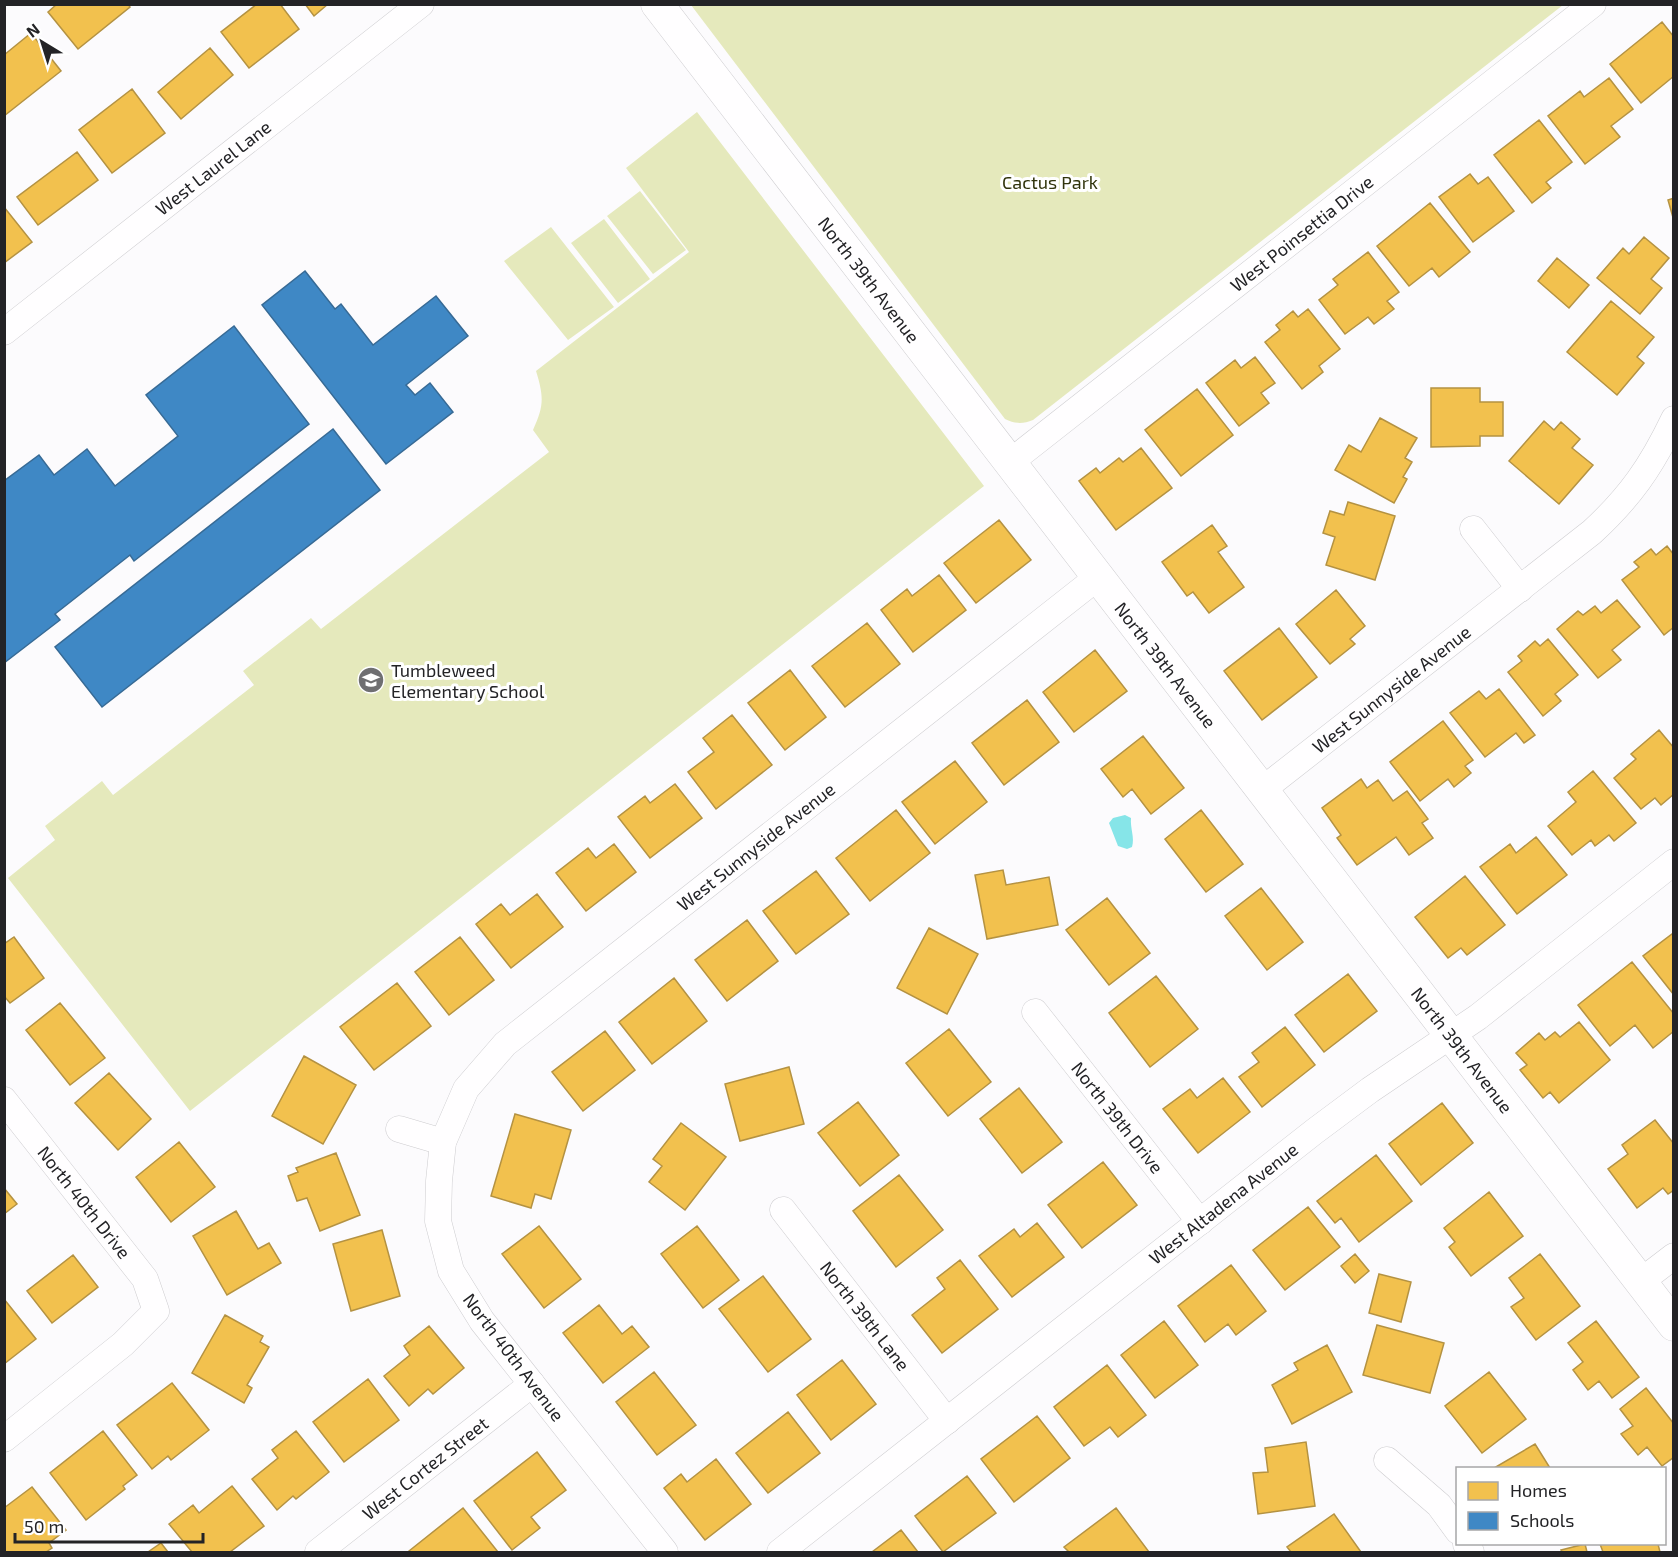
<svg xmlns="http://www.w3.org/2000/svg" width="1678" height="1557" viewBox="0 0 1678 1557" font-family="'Exo 2',sans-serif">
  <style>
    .green { fill: #e5e9bc }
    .water { fill: #86e5e8 }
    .homes { fill: #f2c14e; stroke: #b49242; stroke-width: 1.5 }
    .schools { fill: #3f88c5; stroke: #376a95; stroke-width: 1.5 }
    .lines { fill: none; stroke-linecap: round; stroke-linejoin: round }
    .minor-casing { stroke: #cecdd0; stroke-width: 27 }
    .tertiary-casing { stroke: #cecdd0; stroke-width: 33 }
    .minor { stroke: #fffeff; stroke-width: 26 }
    .tertiary { stroke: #fffeff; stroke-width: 32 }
    .labels { text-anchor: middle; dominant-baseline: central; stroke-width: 6; stroke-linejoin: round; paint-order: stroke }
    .street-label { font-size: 18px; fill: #232326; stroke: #fff }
    .park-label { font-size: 18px; fill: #31340c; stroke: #fff }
    .poi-label { font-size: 18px; fill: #232326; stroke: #fff; text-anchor: start }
  </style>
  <rect width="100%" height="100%" fill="#fcfbfd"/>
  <path class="green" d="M691 5H1563L1033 420C1023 424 1015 424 1005 419Z
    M697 112 984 486 190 1111 8 878 55 840 45 826 102 781 113 795 254 685 243 671 311 618 321 629 549 452 533 430C544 406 544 397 536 371L689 252 626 168Z
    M640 191 686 250 653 274 607 216Z
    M604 219 650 279 618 303 571 243Z
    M551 227 614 307 568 340 504 261Z"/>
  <path class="water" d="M1125 815 1131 818C1130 828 1135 838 1132 847L1127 849 1118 846 1109 823 1113 818Z"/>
  <path class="homes" d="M57 4H128L130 7 78 49 48 12Z
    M257 4H280L299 29 249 68 221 32Z
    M305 4H328L314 16Z
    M1662 22 1674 37V76L1641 103 1610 64Z
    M31 33 61 71 4 116V55Z
    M210 48 233 75 181 119 158 92Z
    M1609 78 1633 109 1611 126 1620 137 1585 164 1548 116 1580 91 1584 97Z
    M132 89 165 133 112 173 79 130Z
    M1539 120 1572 162 1546 182 1551 188 1532 203 1494 155Z
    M77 152 98 180 38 225 17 197Z
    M1470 174 1478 184 1488 177 1514 211 1473 242 1439 197Z
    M1674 198V221L1668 200Z
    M1430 203 1470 252 1439 277 1432 268 1409 286 1377 246Z
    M4 207 32 242 4 263Z
    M1644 237 1669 258 1651 279 1662 288 1640 314 1597 278 1623 248 1629 254Z
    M1368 252 1399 292 1387 301 1394 309 1374 324 1368 317 1345 334 1319 300 1338 285 1333 279Z
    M1557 258 1589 285 1569 308 1538 281Z
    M1611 301 1654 337 1637 357 1644 363 1617 395 1567 352Z
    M1308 309 1340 349 1319 366 1323 372 1302 389 1265 342 1280 330 1276 325 1293 311 1298 317Z
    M1255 357 1275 383 1261 393 1269 403 1239 426 1206 383 1235 360 1241 368Z
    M1431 388H1480V402H1503V436H1480V446L1431 447Z
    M1197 389 1233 435 1181 476 1145 430Z
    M1380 418 1417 438 1405 458 1412 462 1403 477 1407 479 1394 503 1335 470 1349 445 1361 452Z
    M1544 421 1554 430 1561 422 1580 439 1572 448 1593 465 1559 504 1509 461Z
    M1141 448 1172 488 1116 530 1079 481 1096 468 1100 473 1119 458 1123 462Z
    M1348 502 1395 516 1375 580 1326 565 1335 537 1323 533 1330 511 1344 515Z
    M999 520 1031 560 976 603 944 563Z
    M1212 525 1227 546 1218 552 1244 587 1209 613 1193 592 1187 596 1162 562Z
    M1667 546 1674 555V627L1664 635 1622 580 1639 567 1634 562 1651 549 1656 555Z
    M939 575 966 610 913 652 881 610 907 589 912 596Z
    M1336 590 1365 626 1350 639 1355 644 1330 664 1296 624Z
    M1617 600 1640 627 1612 650 1621 660 1598 678 1557 629 1578 611 1583 615 1595 606 1601 613Z
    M867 623 900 664 845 707 812 666Z
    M1279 628 1317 677 1262 720 1224 671Z
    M1548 639 1578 675 1555 694 1561 701 1543 716 1508 672 1522 661 1518 656 1535 641 1540 646Z
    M1095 650 1127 691 1074 732 1043 692Z
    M790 670 826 717 785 750 748 703Z
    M1499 689 1535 735 1524 743 1516 733 1485 757 1450 713 1479 691 1486 699Z
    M1027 700 1059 742 1004 785 972 743Z
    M732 715 772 765 716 809 688 772 714 752 703 738Z
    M1443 721 1473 760 1465 766 1471 773 1454 787 1448 779 1420 801 1390 762Z
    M1659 730 1674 748V794L1661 805 1655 798 1641 809 1614 778 1636 759 1631 754Z
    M1143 736 1184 788 1151 814 1132 789 1123 797 1101 769Z
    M955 761 987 802 935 844 902 802Z
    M1593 771 1636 823 1614 841 1609 835 1595 846 1591 840 1572 855 1548 826 1576 802 1568 792Z
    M1361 779 1367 788 1378 780 1393 801 1407 791 1428 819 1422 823 1433 838 1409 855 1396 837 1357 865 1337 838 1341 835 1322 808Z
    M675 784 702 818 650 858 618 817 645 796 650 803Z
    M896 810 930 853 870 901 836 858Z
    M1201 810 1243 864 1206 892 1165 839Z
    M1536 837 1567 875 1517 914 1480 867 1510 844 1516 853Z
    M614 844 636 872 586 911 556 873 588 848 596 858Z
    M1003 870 1006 885 1049 877 1058 925 987 939 975 875Z
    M816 871 849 914 796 954 763 911Z
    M1465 876 1505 925 1467 955 1461 948 1448 958 1415 917Z
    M1261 888 1303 942 1267 970 1225 916Z
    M537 894 563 927 511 968 476 924 501 904 510 915Z
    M1107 898 1150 953 1109 985 1066 930Z
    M747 920 778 961 727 1001 695 960Z
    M929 928 978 954 947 1014 897 988Z
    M1672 934 1674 936V995L1643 956Z
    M14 937 44 978 10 1003 4 996V944Z
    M460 937 494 980 449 1015 415 972Z
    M1632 962 1674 1014V1031L1653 1048 1635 1025 1610 1046 1578 1005Z
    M1348 974 1377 1011 1324 1052 1295 1015Z
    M1156 976 1198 1029 1150 1067 1109 1013Z
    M674 978 707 1021 652 1064 619 1022Z
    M397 983 431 1026 374 1070 340 1027Z
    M60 1003 105 1058 70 1085 26 1030Z
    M1579 1022 1610 1060 1559 1103 1550 1092 1543 1098 1520 1070 1527 1065 1516 1053 1539 1033 1545 1040 1555 1032 1560 1037Z
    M1285 1027 1315 1065 1262 1107 1239 1077 1259 1062 1252 1053Z
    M949 1029 991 1082 948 1116 906 1063Z
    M605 1031 635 1070 583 1111 552 1072Z
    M304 1056 356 1085 323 1144 272 1116Z
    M789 1067 804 1124 740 1141 725 1084Z
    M109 1073 151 1119 118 1150 75 1103Z
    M1223 1078 1250 1112 1198 1153 1163 1109 1190 1089 1197 1098Z
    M1019 1088 1062 1142 1022 1173 980 1119Z
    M858 1102 899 1155 860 1186 818 1133Z
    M1442 1103 1473 1143 1421 1185 1389 1144Z
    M515 1114 571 1130 551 1199 535 1194 531 1208 491 1196Z
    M1655 1120 1674 1144V1190L1668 1194 1663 1188 1637 1208 1608 1169 1628 1154 1622 1145Z
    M681 1123 726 1157 685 1210 649 1182 662 1166 653 1159Z
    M179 1142 215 1187 171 1222 136 1177Z
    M336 1153 360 1215 320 1231 307 1198 297 1201 288 1176 298 1172 296 1168Z
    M1376 1155 1412 1201 1359 1242 1341 1218 1335 1223 1317 1201Z
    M1103 1162 1137 1205 1082 1248 1048 1205Z
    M899 1175 943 1230 896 1267 853 1211Z
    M4 1188 17 1204 4 1214Z
    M1489 1192 1523 1236 1471 1276 1449 1247 1455 1242 1444 1228Z
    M1308 1207 1340 1247 1285 1290 1253 1250Z
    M236 1211 258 1249 269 1243 281 1263 227 1295 193 1236Z
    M1037 1223 1064 1257 1012 1297 979 1256 1014 1229 1020 1237Z
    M539 1226 581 1279 544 1308 502 1254Z
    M697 1226 739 1280 703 1308 661 1254Z
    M382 1230 400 1296 351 1311 333 1244Z
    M1355 1254 1369 1271 1355 1283 1341 1266Z
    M1540 1254 1580 1306 1536 1340 1511 1307 1524 1298 1509 1278Z
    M73 1255 98 1287 52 1323 27 1291Z
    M960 1260 998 1309 942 1353 912 1315 945 1289 937 1278Z
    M1231 1265 1266 1311 1236 1335 1228 1324 1205 1342 1178 1306Z
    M1379 1274 1411 1282 1401 1322 1369 1313Z
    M763 1276 811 1339 768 1372 719 1309Z
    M4 1299 36 1339 4 1364Z
    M599 1305 622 1334 632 1326 649 1347 603 1383 563 1333Z
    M225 1315 263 1336 260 1342 269 1347 247 1385 252 1388 244 1403 192 1373Z
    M1164 1321 1198 1365 1155 1398 1121 1355Z
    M1596 1321 1639 1377 1612 1398 1599 1381 1588 1390 1573 1370 1583 1362 1568 1343Z
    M1377 1325 1444 1343 1430 1393 1363 1375Z
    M429 1326 464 1368 433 1394 428 1389 409 1406 384 1376 410 1355 404 1346Z
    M1327 1345 1352 1392 1292 1424 1272 1385 1298 1370 1294 1363Z
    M842 1360 876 1404 831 1440 797 1395Z
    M1107 1365 1146 1415 1118 1437 1110 1427 1084 1446 1054 1407Z
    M654 1372 696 1425 657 1455 616 1402Z
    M1489 1372 1526 1419 1482 1453 1445 1406Z
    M368 1379 399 1420 344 1462 313 1422Z
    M172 1383 209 1430 171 1460 168 1456 152 1469 117 1425Z
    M1646 1388 1674 1424V1457L1662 1466 1647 1447 1638 1455 1621 1434 1633 1426 1620 1409Z
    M788 1412 820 1453 768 1493 736 1453Z
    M1037 1416 1070 1458 1014 1502 981 1459Z
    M103 1431 137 1475 123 1486 125 1489 86 1520 50 1473Z
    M296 1431 329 1472 296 1499 293 1496 277 1510 252 1479 278 1458 272 1450Z
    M1306 1442 1315 1506 1258 1514 1253 1473 1268 1472 1265 1448Z
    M1535 1444 1550 1468H1494Z
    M537 1452 566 1490 531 1517 540 1528 512 1550 474 1501Z
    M716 1459 751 1504 705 1540 664 1488 681 1474 687 1482Z
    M967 1476 996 1513 943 1552 915 1516Z
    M232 1486 264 1526 230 1552H192L169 1524 193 1505 199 1513Z
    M32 1487 66 1530 49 1543 52 1548 46 1552H4V1508Z
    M463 1508 498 1552H410L409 1551Z
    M1116 1508 1149 1552H1069L1064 1547Z
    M1334 1514 1361 1552H1291L1287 1547Z
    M901 1530 918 1552H872Z
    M161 1543 168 1552H148Z
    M1585 1544 1587 1552H1562L1561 1550Z
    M1600 1544H1658L1660 1552H1603Z"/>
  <path class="schools" d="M305 271 335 309 341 304 373 345 436 296 468 336 406 385 415 395 430 383 453 412 386 464 262 305Z
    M234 326 309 424 134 561 130 555 55 614 60 620 4 663V481L39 455 54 475 87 449 115 486 178 436 146 395Z
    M333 429 380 490 102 707 55 647Z"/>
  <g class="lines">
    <defs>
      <g id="minor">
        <path id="s1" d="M4 332 421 4"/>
        <path id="s2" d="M1009 463 1593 4"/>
        <path d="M1473 529 1520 589"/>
        <path id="s3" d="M1262 790 1592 532C1630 497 1651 467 1674 419"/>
        <path id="s4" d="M1035 1012 1200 1222"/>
        <path id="s5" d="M4 1100 145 1279 156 1311 123 1344 4 1439"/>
        <path d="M399 1129 443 1142"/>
        <path id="s6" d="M783 1210 947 1421"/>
        <path d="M1640 1282 1674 1256"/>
        <path d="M1387 1460 1439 1505 1458 1531"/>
        <path d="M1466 1544 1471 1552"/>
        <path id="s7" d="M318 1552 532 1384"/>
        <path id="s8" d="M665 1552 482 1321 451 1271 438 1221 439 1181 443 1142 466 1089 505 1044 1098 577"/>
        <path id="s9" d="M780 1552 1315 1131 1370 1090 1478 1017 1674 862"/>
      </g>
      <g id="tertiary">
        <path id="s10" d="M657 4 1674 1325"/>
      </g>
    </defs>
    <use href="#minor" class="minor-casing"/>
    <use href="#tertiary" class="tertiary-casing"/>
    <use href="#minor" class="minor"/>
    <use href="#tertiary" class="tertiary"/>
  </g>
  <defs>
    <symbol id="school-disc" viewBox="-11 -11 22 22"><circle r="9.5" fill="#6f6f71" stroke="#fff"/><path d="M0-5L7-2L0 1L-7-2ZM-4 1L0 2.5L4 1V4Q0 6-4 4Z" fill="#fff"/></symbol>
  </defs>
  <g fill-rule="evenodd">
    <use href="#school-disc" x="356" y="665" width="30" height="30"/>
  </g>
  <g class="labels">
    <g class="street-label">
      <text stroke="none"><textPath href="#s1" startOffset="266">West Laurel Lane</textPath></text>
      <text stroke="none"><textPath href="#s2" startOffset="372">West Poinsettia Drive</textPath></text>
      <text stroke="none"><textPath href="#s10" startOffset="348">North 39th Avenue</textPath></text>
      <text stroke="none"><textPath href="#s10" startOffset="834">North 39th Avenue</textPath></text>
      <text stroke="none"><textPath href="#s3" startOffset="164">West Sunnyside Avenue</textPath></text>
      <text stroke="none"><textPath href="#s8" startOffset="921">West Sunnyside Avenue</textPath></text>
      <text stroke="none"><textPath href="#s10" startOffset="1320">North 39th Avenue</textPath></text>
      <text stroke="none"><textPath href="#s4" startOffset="134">North 39th Drive</textPath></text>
      <text stroke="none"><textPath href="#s5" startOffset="130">North 40th Drive</textPath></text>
      <text stroke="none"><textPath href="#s9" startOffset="564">West Altadena Avenue</textPath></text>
      <text stroke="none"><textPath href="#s6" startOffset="134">North 39th Lane</textPath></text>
      <text transform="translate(514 1357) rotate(53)">North 40th Avenue</text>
      <text stroke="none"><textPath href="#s7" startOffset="136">West Cortez Street</textPath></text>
    </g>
    <g class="park-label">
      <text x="1050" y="182">Cactus Park</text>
    </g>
    <g class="poi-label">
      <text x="391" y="670">Tumbleweed<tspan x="391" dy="21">Elementary School</tspan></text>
    </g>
  </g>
  <rect width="1678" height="1557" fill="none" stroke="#232326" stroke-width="12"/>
  <rect x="1456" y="1467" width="210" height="78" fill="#ffffff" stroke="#a7a7a8" stroke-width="1.5"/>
  <rect x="1468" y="1482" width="30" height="18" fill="#f2c14e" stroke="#a7a7a8" stroke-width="1.5"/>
  <text x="1510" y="1497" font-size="18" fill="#232326">Homes</text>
  <rect x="1468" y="1512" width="30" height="18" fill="#3f88c5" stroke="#a7a7a8" stroke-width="1.5"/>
  <text x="1510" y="1527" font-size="18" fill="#232326">Schools</text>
  <g transform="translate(42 42) rotate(322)" stroke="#ffffff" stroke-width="4.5" paint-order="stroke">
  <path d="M0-4.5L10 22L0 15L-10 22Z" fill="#232326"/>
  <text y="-9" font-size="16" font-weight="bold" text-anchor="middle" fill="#232326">N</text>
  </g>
  <path d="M15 1533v9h188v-9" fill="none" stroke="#232326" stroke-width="3"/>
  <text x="24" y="1533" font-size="18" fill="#232326" stroke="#ffffff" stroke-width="4.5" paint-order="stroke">50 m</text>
</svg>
